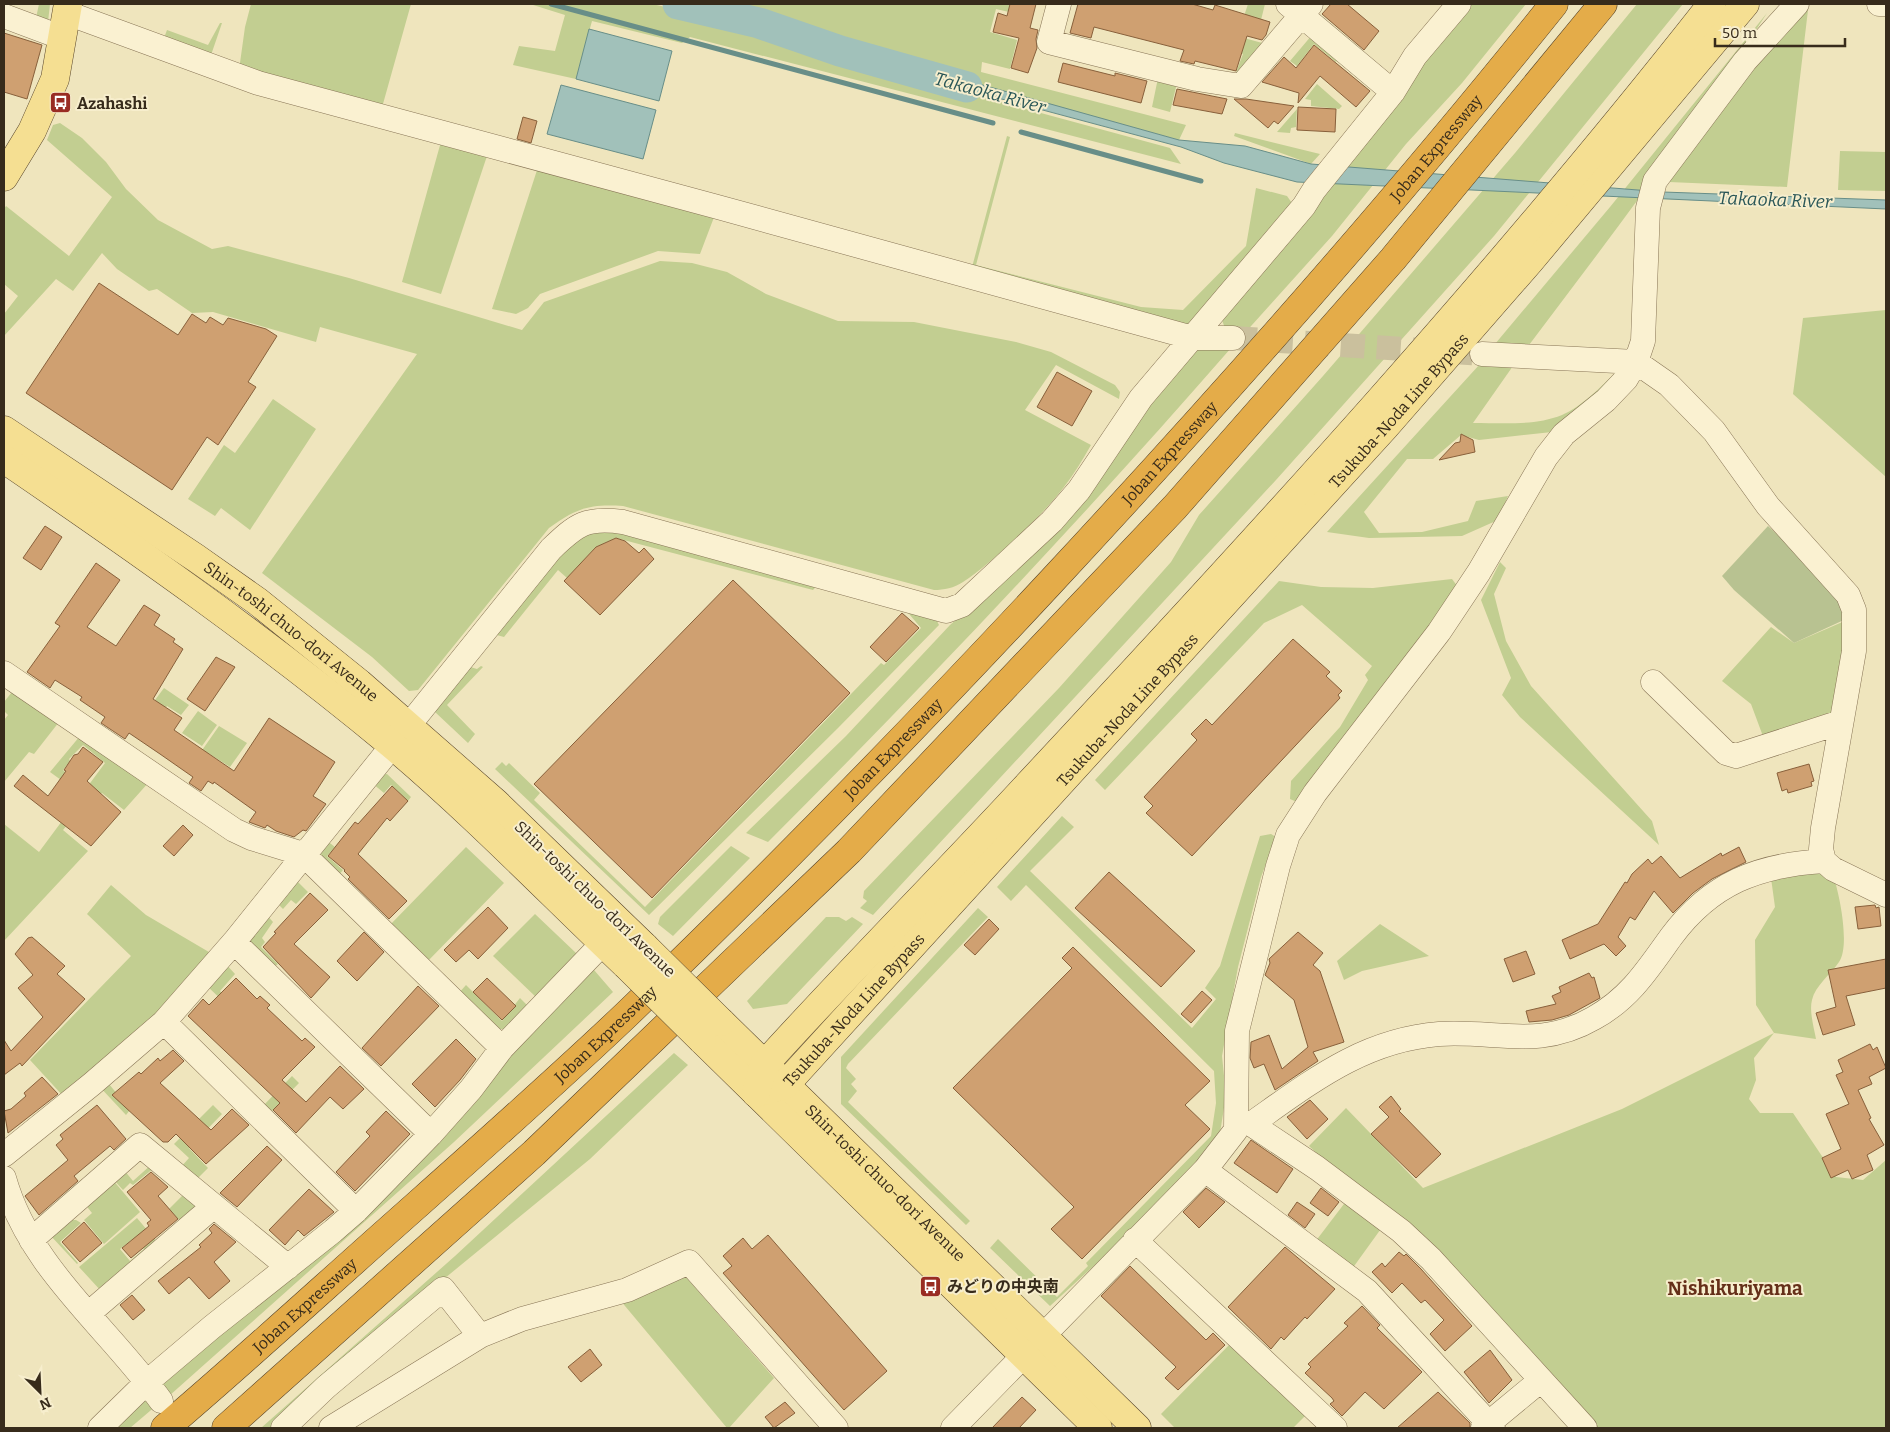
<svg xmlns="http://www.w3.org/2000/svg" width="1890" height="1432" viewBox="0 0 1890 1432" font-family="Bitter,'Noto Sans JP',serif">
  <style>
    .green { fill: #c2ce91; fill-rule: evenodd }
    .cemetery { fill: #b8c291 }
    .water { fill: #a1c1ba; stroke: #688e88 }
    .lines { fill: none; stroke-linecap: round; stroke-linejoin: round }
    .stream { stroke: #688e88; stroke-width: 5 }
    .river { stroke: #a1c1ba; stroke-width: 31 }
    .building { fill: #cfa071; stroke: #88603b }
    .minor-tunnel { stroke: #cac09d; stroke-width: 24; stroke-dasharray: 24 12; stroke-linecap: butt }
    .minor-casing { stroke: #887556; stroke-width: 25 }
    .major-casing { stroke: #55422a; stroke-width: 29 }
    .highway-casing { stroke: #55422a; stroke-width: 29 }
    .minor { stroke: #faf1d1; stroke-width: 24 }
    .major { stroke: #f5df92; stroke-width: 28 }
    .highway { stroke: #e4ac49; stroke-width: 28 }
    .major-bridge-casing { stroke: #55422a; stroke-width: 29; stroke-linecap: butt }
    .major-bridge { stroke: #f5df92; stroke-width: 28 }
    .labels { text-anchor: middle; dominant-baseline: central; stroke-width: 4; stroke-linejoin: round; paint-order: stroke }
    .poi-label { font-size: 16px; font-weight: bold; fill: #372b1b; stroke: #f7eecd; text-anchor: start }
    .street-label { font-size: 16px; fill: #372b1b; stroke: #f7eecd }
    .water-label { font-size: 18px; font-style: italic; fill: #295657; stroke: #f7eecd }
    .quarter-label { font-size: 19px; font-weight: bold; fill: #652f19; stroke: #f7eecd }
  </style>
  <rect width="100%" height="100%" fill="#efe5bd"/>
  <path class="green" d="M39 4H50L48 22 36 18Z
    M251 4H411L381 111 239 70 245 27Z
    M530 4H652L774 31 788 41 801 42 831 56 1170 148 1181 164 690 37 682 43 592 21 576 79 513 65 519 46 555 51 565 15Z
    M699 4H1009V12L996 9 990 32 1017 40 1010 69 982 62 981 72 1186 125 1179 140 871 55 808 34Z
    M1248 4H1265L1261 20 1244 16Z
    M1471 4H1526L1462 83 1406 144 1332 236 1243 335 1227 334 1222 320Z
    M1637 4H1683L1494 236 1276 480 873 915 860 908 867 901 863 898 864 891 1059 688 1171 562 1199 515 1323 376 1515 153Z
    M1808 10 1787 187 1669 182 1749 74 1797 18Z
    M1767 13C1693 129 1609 239 1526 349L1495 344 1610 207Z
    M220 23H222L210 58 164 38 167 30 208 45Z
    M1222 32 1266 44 1235 75 1243 54 1217 47Z
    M1312 35 1338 58 1336 62 1314 44 1297 66 1290 61Z
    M1158 78 1177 83 1170 112 1152 107Z
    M1317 84 1342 106 1339 109 1311 106V100L1305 99Z
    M1297 109 1296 127 1291 128 1290 133 1277 132Z
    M60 123 82 138 106 162 126 189 158 220 212 249 228 246 349 278 522 330 544 302 660 261 692 263 727 272 766 294 838 321 914 322 1016 342 1051 352 1115 385 1120 392 1119 399 1056 365 1025 410 1091 445C1083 459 1074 474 1064 487 1042 516 993 562 963 582 954 588 944 590 934 590L623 506C589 504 577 508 549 528L418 690 409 691 372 657 262 573 417 354 320 327 316 342 213 312 192 313 157 289 149 291 117 269 102 253 73 291 56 279 4 336V314L18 296 4 284V209L6 206 69 256 112 197 47 140 53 125Z
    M1235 133 1320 154 1311 164 1234 136Z
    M1007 136 1010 137 976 265 1141 307 1183 310 1246 246 1256 188 1287 196 1294 206 1189 330 971 271Z
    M442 138 488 153 441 294 402 282Z
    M1840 151 1886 152V191L1838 190Z
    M539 164 716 212 700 254 658 251 540 294 528 308 516 314 492 309Z
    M1886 310V477L1793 394 1803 318Z
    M1197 348H1231C1083 518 928 682 768 842L746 833 846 736 950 625 1016 568Z
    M1480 364 1513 366 1473 423C1502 423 1535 426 1562 415 1581 407 1602 386 1616 372L1600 394 1552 432 1479 440 1461 435 1433 459H1407L1364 512 1379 533 1422 532 1468 521 1476 501 1508 496 1498 520 1462 536 1369 538 1327 532Z
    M273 399 316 429 250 530 221 508 215 516 188 499 224 445 235 453Z
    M598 527 819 583 813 590 616 538 596 547 567 578 558 570 504 637 493 634 565 546Z
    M1500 562 1506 568 1494 594 1506 641 1531 686 1652 821 1659 845 1520 717 1502 695 1511 678 1481 600Z
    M1452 579 1458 587 1297 802 1290 799 1291 781 1340 727 1368 680 1365 675 1372 666 1302 605 1264 623 1105 790 1095 780 1279 581 1321 587 1373 588Z
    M904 608 934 615 939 625 838 728 649 915 495 769 502 762 506 766 509 763 540 793 534 800 645 907 881 663 884 665 921 628Z
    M1847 620 1834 719 1764 739 1751 704 1722 681 1771 627 1794 643Z
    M467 666 477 669 481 666 483 667 447 705 475 734 468 743 435 712 434 706Z
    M164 688 189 705 181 715 167 706 160 715 149 708Z
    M12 692 59 722 34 754 29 752 4 782V720L8 715 4 711V702Z
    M198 711 217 725 202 746 182 733Z
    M219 726 247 743 230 767 208 753 196 770 191 766Z
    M80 736 149 782 124 810 102 793 81 808 63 830 88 851 4 941V824L39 852 105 763 83 745 69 759 70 761 63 770 67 774 61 780 50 772Z
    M387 774 411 797 408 801 391 785 384 793 372 783 379 775Z
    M1062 816 1074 827 1030 871 1192 1028 1216 999 1205 988 1220 966 1260 836 1271 834 1276 837 1261 877 1238 967 1222 1056 1226 1095 1220 1133 1208 1151 1133 1230 1050 1306 990 1248 998 1239 1057 1297 1088 1266 1086 1263 1211 1136 1216 1103 1214 1071 1026 885 1011 901 997 887Z
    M326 840 335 847 327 856 343 870 337 877 318 859V851Z
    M731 846 750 858 673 936 658 924 660 917Z
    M466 847 504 883 426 963 388 927Z
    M302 868 306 872 297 881 308 892 296 904 291 900 283 909 275 901Z
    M1816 869 1834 878C1840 897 1850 946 1839 962 1831 974 1815 986 1812 1000 1809 1011 1814 1028 1816 1039L1774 1033 1754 1058 1756 1080 1749 1099 1760 1113H1793L1836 1177 1863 1180 1886 1160V1428H1597L1515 1339 1309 1146 1346 1108 1423 1188 1622 1109 1774 1033 1756 1005 1755 940 1775 907 1771 878Z
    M111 885 146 915 214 955 152 1025 64 1097 30 1060 131 956 87 914Z
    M978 908 988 917 848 1064 846 1068 856 1079 851 1084 857 1091 848 1102 970 1221 966 1225 841 1104V1057Z
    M265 913 273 922 262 938 265 942 261 947 278 964 273 968 247 947 258 920Z
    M535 914 576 953 575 961 538 999 493 956Z
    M826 917H839L846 921 852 917 863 924 787 1004 753 1009 747 1001Z
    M1380 924 1429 956 1362 971 1344 980 1337 961Z
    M224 962 235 974 220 991 231 1003 229 1007 206 985Z
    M594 970 613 992 454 1142 169 1396 162 1387 166 1380 499 1066 586 971Z
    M466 985 502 1021 520 998 527 1005 508 1029H495L458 994Z
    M674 1053 688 1065 590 1159 411 1306 275 1428H261L455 1256Z
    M292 1076 299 1083 271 1112 261 1108Z
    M105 1079 130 1110 126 1115 98 1085Z
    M213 1105 222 1114 189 1148 208 1168 197 1179 181 1167 189 1158 174 1144Z
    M152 1164 175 1183 171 1186 154 1168 133 1185 130 1183 123 1190 113 1179 124 1170 133 1181Z
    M112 1179 140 1212 104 1244 84 1220 92 1213 84 1203Z
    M186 1192 199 1203 182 1223 169 1209Z
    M1347 1200 1383 1226 1352 1269 1315 1242Z
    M137 1218 158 1243 102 1292 79 1267ZM134 1238 144 1249 130 1261 120 1249Z
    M67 1220H76L81 1223 60 1242 78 1263 77 1264 50 1235Z
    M686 1277 774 1378 729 1428H727L620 1300Z
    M1232 1342 1305 1416 1293 1428H1175L1161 1414Z
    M150 1398 157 1405 130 1428H110L141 1400Z"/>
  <path class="cemetery" d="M1768 526 1807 562 1841 597 1846 619 1794 643 1734 590 1722 576Z"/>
  <path class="water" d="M589 29 672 51 659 101 576 79Z
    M929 70 1179 140 1245 146 1311 164 1663 192 1886 200V209L1297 182 1224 163 1181 147 923 78Z
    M561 85 656 110 643 159 547 134Z"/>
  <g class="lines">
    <path class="stream" d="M551 4 993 123
      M1021 132 1201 181"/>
    <path class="river" d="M678 4 759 23 840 51 967 87"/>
  </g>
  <path class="building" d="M1010 4H1036L1030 28 1038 30 1036 39 1037 48 1028 73 1011 68 1019 38 993 32 998 13 1007 16Z
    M1078 4H1192L1213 10 1215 5 1270 22 1266 35 1262 40 1247 36 1236 71 1195 61 1194 64 1180 61 1184 50 1094 27 1091 38 1070 33Z
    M1331 4H1347L1379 31 1364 50 1322 14Z
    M4 33 42 45 27 99 4 92Z
    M1314 45 1370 91 1356 107 1320 76 1298 103 1299 93 1262 82 1284 57 1296 68Z
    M1063 63 1115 76V73L1147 81 1141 103 1058 82Z
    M1177 89 1227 99 1222 114 1173 105Z
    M1234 99H1246L1294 106 1278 124 1274 121 1268 128Z
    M1298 107 1336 109 1335 132 1297 130Z
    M523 117 537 121 531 143 517 139Z
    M99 283 178 335 192 314 206 323 210 317 223 325 228 318 266 329 277 336 248 382 256 387 218 445 207 437 172 490 26 393Z
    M1057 372 1092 391 1072 426 1037 407Z
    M1461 434 1473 440 1475 452 1439 460 1455 443 1460 442Z
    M45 526 62 537 41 570 23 558Z
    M616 538 625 541 639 553 644 548 654 559 600 615 564 581 596 547Z
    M96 563 120 580 87 627 116 646 144 605 160 615 154 625 175 639 173 642 183 649 153 699 182 718 174 730 234 771 269 718 335 762 313 796 326 804 306 831 303 830 294 837 276 831 267 825 265 828 249 822 256 812 214 782 213 784 208 781 201 791 189 783 193 777 160 754 129 733 125 739 101 723 105 717 80 700 82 697 55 680 50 688 27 672 60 626 55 623Z
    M733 580 850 693 652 898 534 784Z
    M902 613 919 628 886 662 870 647Z
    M1293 639 1330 672 1326 676 1342 691 1338 695 1340 698 1192 856 1146 813 1153 806 1144 797 1197 740 1191 734 1206 719 1212 725Z
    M216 657 235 667 205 711 187 699Z
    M83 747 103 762 87 781 121 812 91 846 14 786 23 775 48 796 66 771 64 770 74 755 78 754Z
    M1809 764 1814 781 1811 782 1812 786 1788 793 1787 789 1782 791 1777 773Z
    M392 786 408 801 390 821 387 818 358 854 407 901 389 919 348 879 350 877 344 871 345 870 328 856 355 822 358 824Z
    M183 825 193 835 174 856 163 846Z
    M1739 847 1746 862 1712 879 1693 893 1673 913 1654 891 1635 920 1630 917 1618 937 1626 946 1616 956 1604 944 1570 959 1562 940 1598 924 1625 882 1627 883 1632 874 1648 859 1652 864 1661 856 1680 878 1721 853 1722 856Z
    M1109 872 1195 951 1161 987 1075 908Z
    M310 893 328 910 294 944 330 977 311 998 263 947 276 933 274 932Z
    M1875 905 1876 908 1879 907 1881 926 1858 929 1855 907Z
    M488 907 508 928 478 959 469 950 456 962 444 950Z
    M989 919 999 929 975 955 964 945Z
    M364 932 384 952 357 981 337 961Z
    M1298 932 1323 953 1313 965 1320 971 1344 1042 1313 1052 1318 1061 1275 1090 1264 1064 1254 1068 1250 1058 1251 1042 1269 1035 1282 1069 1308 1047 1294 1000 1265 975 1270 963 1269 959Z
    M32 937 65 966 57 974 85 999 22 1066 20 1063 4 1075V1040L11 1051 43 1017 18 988 33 975 15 954 28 938Z
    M1073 947 1210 1081 1185 1105 1210 1129 1082 1259 1051 1229 1074 1207 953 1088 1072 968 1062 958Z
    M1526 951 1535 974 1513 982 1504 959Z
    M1886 959V988L1846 996 1855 1025 1823 1035 1816 1013 1836 1007 1828 970Z
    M1589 973 1592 978 1594 977 1600 998 1569 1015 1552 1020 1529 1022 1526 1011 1556 1004 1552 996 1561 992 1559 987Z
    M236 978 257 999 260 996 270 1005 267 1008 302 1041 305 1038 315 1047 282 1080 306 1102 340 1066 364 1089 343 1109 330 1097 296 1133 273 1110 280 1103 188 1016 203 999 209 1005Z
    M487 978 516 1006 502 1020 473 992Z
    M418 986 439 1006 381 1066 362 1048Z
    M1202 991 1212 1000 1191 1023 1181 1014Z
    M456 1039 476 1059 460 1080 435 1107 412 1084Z
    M1870 1044 1873 1050 1877 1047 1886 1068 1869 1077 1872 1084 1858 1090 1871 1118 1869 1119 1884 1145 1867 1155 1873 1170 1852 1179 1848 1170 1831 1178 1822 1158 1841 1149 1826 1114 1849 1104 1836 1075 1843 1072 1838 1060Z
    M173 1050 184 1061 160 1083 211 1130 232 1109 249 1125 206 1164 176 1134 168 1142H163L112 1095 139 1072 141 1074 158 1058 160 1061Z
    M42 1077 58 1094 8 1133 4 1111 11 1109 26 1096 24 1093Z
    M1391 1096 1401 1109 1399 1111 1441 1154 1416 1178 1371 1134 1389 1117 1379 1107Z
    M1310 1100 1328 1119 1307 1139 1287 1117Z
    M97 1105 126 1139 114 1150 110 1146 74 1176 78 1181 39 1215 25 1196 68 1160 56 1145 63 1139 60 1135Z
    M386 1111 410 1134 355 1191 336 1172 370 1136 366 1132Z
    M1251 1140 1293 1169 1277 1193 1234 1163Z
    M267 1146 282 1160 237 1207 220 1193Z
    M151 1172 168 1187 158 1196 178 1219 131 1258 122 1248 149 1226 147 1223 151 1220 127 1192Z
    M1206 1188 1225 1202 1199 1228 1183 1212Z
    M1321 1188 1339 1202 1328 1216 1310 1203Z
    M309 1189 334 1212 304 1236 298 1230 285 1245 269 1230Z
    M1297 1202 1315 1214 1305 1228 1288 1215Z
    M84 1222 102 1243 80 1262 62 1242Z
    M214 1224 236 1242 214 1262 230 1281 209 1299 189 1277 169 1294 158 1281 201 1247 199 1245 212 1233 209 1229Z
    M768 1235 887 1371 844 1410 723 1273 732 1266 723 1256 743 1238 752 1249Z
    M1285 1247 1335 1289 1307 1319 1305 1317 1284 1340 1281 1337 1271 1349 1228 1307Z
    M1399 1252 1404 1256 1406 1254 1421 1269 1472 1326 1445 1351 1430 1334 1444 1320 1425 1300 1421 1303 1402 1283 1392 1293 1372 1272 1382 1263 1385 1267Z
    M1130 1266 1206 1340 1213 1333 1225 1345 1178 1390 1165 1378 1176 1367 1101 1296Z
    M132 1295 145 1310 133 1320 120 1305Z
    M1362 1306 1380 1325 1377 1328 1422 1372 1384 1409 1365 1392 1342 1416 1330 1404 1334 1401 1332 1398 1305 1373 1311 1367 1308 1364 1348 1326 1344 1323Z
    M590 1349 602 1365 581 1382 568 1367Z
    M1490 1350 1512 1380 1489 1403 1464 1372Z
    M1438 1392 1470 1423V1428H1397Z
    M1022 1397 1036 1410 1019 1428H992Z
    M785 1402 795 1413 774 1428 765 1417Z"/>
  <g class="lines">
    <path class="minor-tunnel" d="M1233 338 1482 354"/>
    <defs>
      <path id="minor" d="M1059 4 1049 42 1197 79 1241 86 1311 4
        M1288 4 1393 92
        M1879 4H1886
        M67 13 258 83 714 206 1193 338H1233
        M4 16 63 38
        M1482 354 1636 362 1669 385 1714 431 1768 506 1848 595 1854 610V651L1823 828 1821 849 1824 861 1833 869 1886 895
        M4 673 234 830 251 838 303 854 502 1048
        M1653 682 1726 753 1736 756 1841 722
        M234 942 431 1134
        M164 1022 356 1211
        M1238 1121 1251 1124C1311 1082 1363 1040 1439 1034 1496 1030 1539 1050 1594 1018 1630 998 1648 969 1671 937 1711 883 1758 865 1824 861
        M1251 1124 1317 1168 1401 1231 1431 1259 1585 1428
        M4 1155 92 1084 164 1022 234 942 551 549C577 524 586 517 623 522L946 611 962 605 1052 521 1079 490 1141 398 1304 206 1314 190 1393 92 1415 56 1459 4
        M1205 1170 1367 1291 1493 1428
        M4 1178C29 1268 108 1327 161 1401
        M31 1240 140 1145 288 1267
        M1135 1240 1335 1428
        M88 1314 214 1206
        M100 1428 147 1382 212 1327 333 1231 356 1211 431 1134 471 1089 502 1048 603 943
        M283 1428 326 1387 443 1289 480 1336 522 1319 627 1290 689 1262 836 1428
        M331 1428 480 1336
        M953 1428 1205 1170 1236 1130 1237 1031 1278 866 1288 835 1315 793 1439 632 1479 572 1546 457 1564 434 1606 400 1626 379 1636 362 1643 341 1648 208 1655 181 1745 61 1797 4
        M1483 1428 1541 1380"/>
      <g id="major">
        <path d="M4 177 32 131 55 79 68 4"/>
        <path id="s1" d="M4 430 196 558 257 601 359 683 496 803 645 947"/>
        <path d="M4 459C136 549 267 641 391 744 473 813 548 891 626 965"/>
        <path id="s2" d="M721 1022 1137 1428"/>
        <path d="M702 1040 1098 1428"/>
        <path id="s3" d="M756 1093 785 1085 1385 427 1530 261 1745 4"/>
        <path d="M756 1093 764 1065C849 971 938 882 1024 789 1261 535 1497 278 1712 4"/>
      </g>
      <g id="highway">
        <path id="s4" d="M165 1428C239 1365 310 1300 383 1235 465 1162 547 1090 627 1014 772 875 911 732 1048 585 1223 397 1393 205 1554 4"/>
        <path d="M226 1428 534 1153 849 851 1175 507 1393 259 1603 4"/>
      </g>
    </defs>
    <use href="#minor" class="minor-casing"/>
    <use href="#major" class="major-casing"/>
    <use href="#highway" class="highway-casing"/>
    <use href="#minor" class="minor"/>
    <use href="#major" class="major"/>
    <use href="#highway" class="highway"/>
    <defs>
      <path id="major-bridge" d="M645 947 721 1022
        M626 965 702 1040"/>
    </defs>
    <use href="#major-bridge" class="major-bridge-casing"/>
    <use href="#major-bridge" class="major-bridge"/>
  </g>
  <defs>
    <symbol id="bus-square" viewBox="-11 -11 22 22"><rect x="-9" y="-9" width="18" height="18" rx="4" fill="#992c23" stroke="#f7eecd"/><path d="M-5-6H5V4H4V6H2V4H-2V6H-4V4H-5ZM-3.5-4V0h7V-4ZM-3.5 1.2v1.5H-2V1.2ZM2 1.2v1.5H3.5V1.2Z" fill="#fff"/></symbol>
  </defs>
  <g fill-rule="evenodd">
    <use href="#bus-square" x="48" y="90" width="25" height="25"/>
    <use href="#bus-square" x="918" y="1274" width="25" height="25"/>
  </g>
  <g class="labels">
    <g class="poi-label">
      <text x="77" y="103">Azahashi</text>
      <text x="947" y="1286">みどりの中央南</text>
    </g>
    <g class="street-label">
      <text stroke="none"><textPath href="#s4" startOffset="1806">Joban Expressway</textPath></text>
      <text stroke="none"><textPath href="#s3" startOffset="942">Tsukuba-Noda Line Bypass</textPath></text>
      <text stroke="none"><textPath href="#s4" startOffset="1401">Joban Expressway</textPath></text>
      <text stroke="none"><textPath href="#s1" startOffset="351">Shin-toshi chuo-dori Avenue</textPath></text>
      <text stroke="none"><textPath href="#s3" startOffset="538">Tsukuba-Noda Line Bypass</textPath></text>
      <text stroke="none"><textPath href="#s4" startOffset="996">Joban Expressway</textPath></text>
      <text transform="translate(595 899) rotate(44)">Shin-toshi chuo-dori Avenue</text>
      <text stroke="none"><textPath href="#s3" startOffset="132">Tsukuba-Noda Line Bypass</textPath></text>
      <text stroke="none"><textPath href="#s4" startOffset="591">Joban Expressway</textPath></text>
      <text stroke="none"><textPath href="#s2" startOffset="230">Shin-toshi chuo-dori Avenue</textPath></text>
      <text stroke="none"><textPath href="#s4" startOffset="186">Joban Expressway</textPath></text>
    </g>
    <g class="water-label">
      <text transform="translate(990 93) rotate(15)">Takaoka River</text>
      <text transform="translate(1775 200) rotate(2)">Takaoka River</text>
    </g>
    <g class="quarter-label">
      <text x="1735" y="1288">Nishikuriyama</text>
    </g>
  </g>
  <rect width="1890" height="1432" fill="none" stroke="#372b1b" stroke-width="10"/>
  <g transform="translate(40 1392) rotate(156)" stroke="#f7eecd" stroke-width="4" paint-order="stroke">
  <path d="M0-4L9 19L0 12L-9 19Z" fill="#372b1b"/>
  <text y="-8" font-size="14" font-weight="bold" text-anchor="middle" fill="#372b1b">N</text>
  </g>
  <path d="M1715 38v8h130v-8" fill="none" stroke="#372b1b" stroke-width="2.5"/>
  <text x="1722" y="38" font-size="15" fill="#372b1b" stroke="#f7eecd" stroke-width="4" paint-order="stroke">50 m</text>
</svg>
